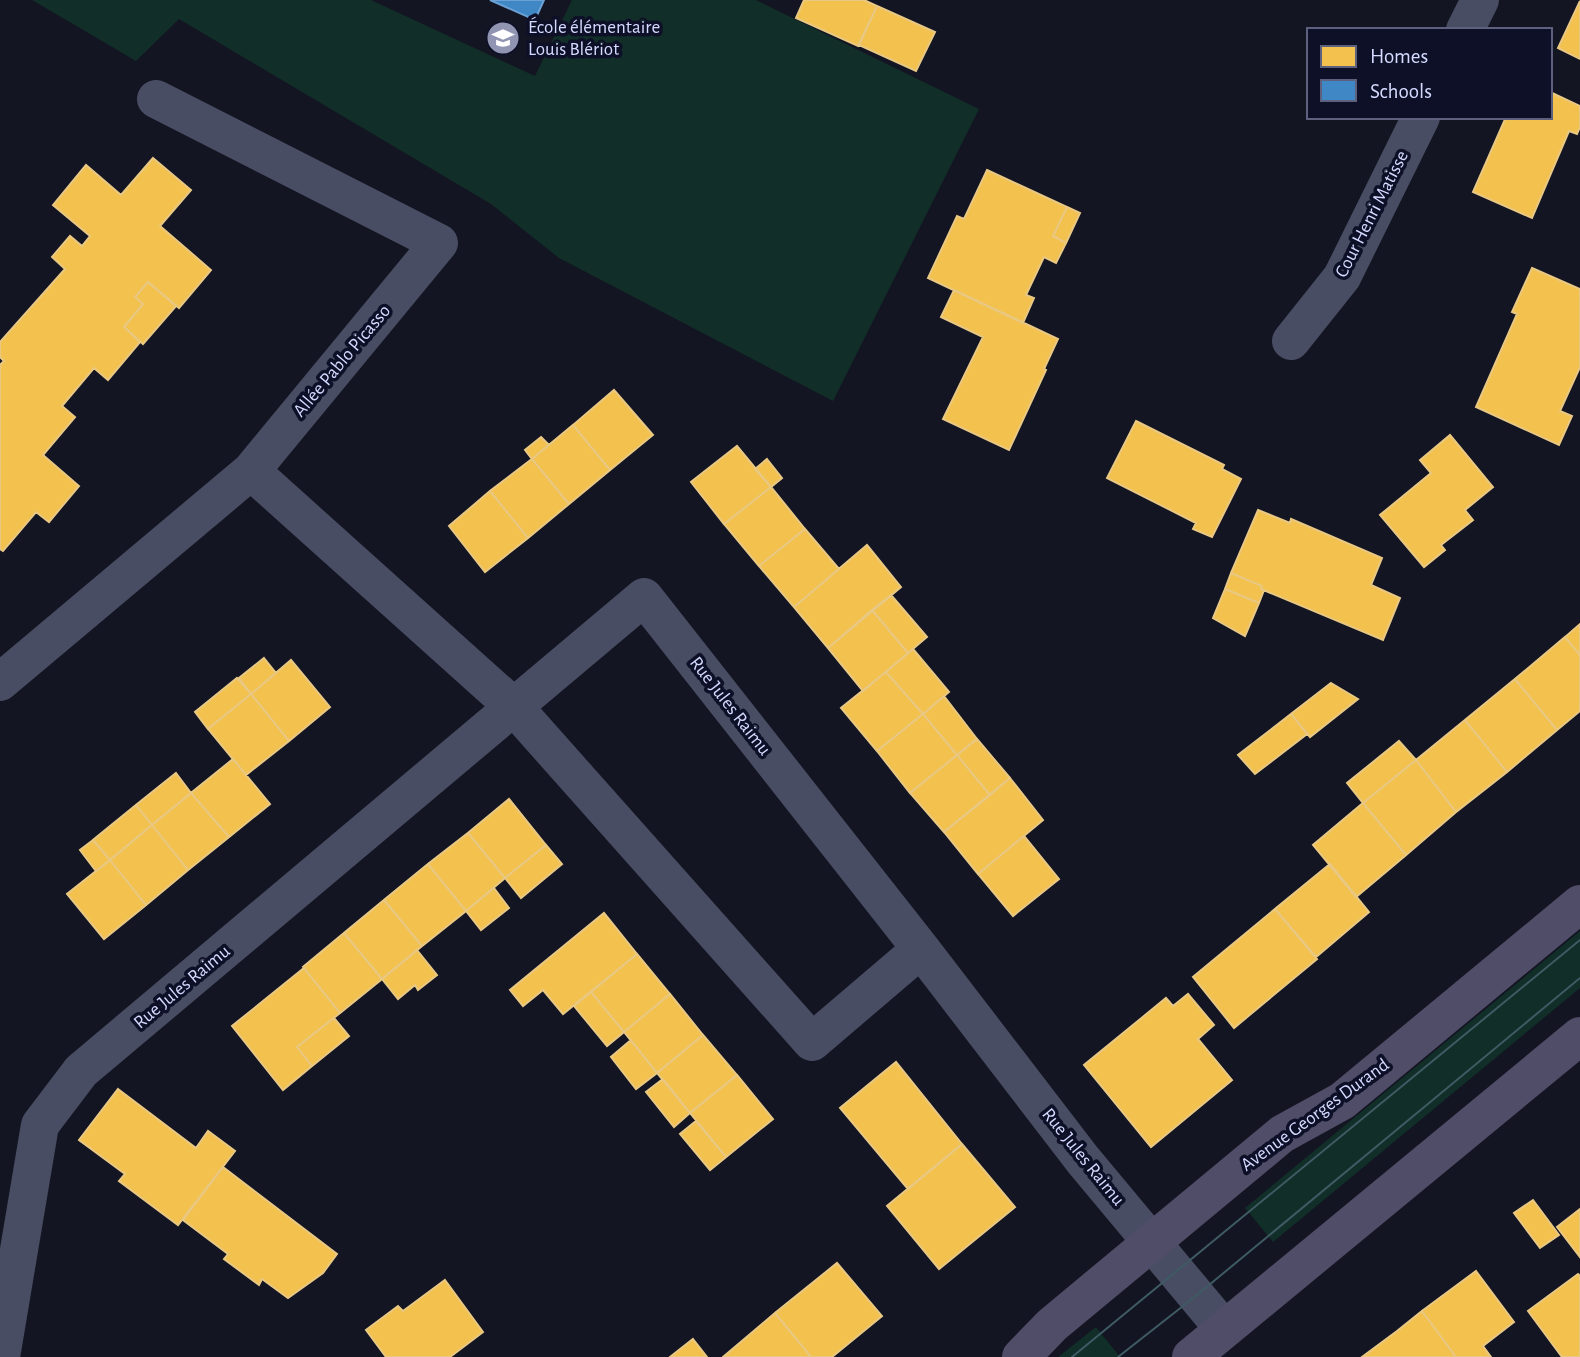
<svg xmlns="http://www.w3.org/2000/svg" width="1580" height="1357" viewBox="0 0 1580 1357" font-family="'Alegreya Sans',sans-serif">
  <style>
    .green { fill: #112e28 }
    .homes { fill: #f2c14e; stroke: #e9c883; stroke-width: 2 }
    .schools { fill: #3f88c5; stroke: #6ca1d6; stroke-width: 2 }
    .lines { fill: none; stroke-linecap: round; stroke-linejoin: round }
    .minor { stroke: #494d63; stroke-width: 38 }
    .primary { stroke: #504d69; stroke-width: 38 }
    .tram { stroke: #3e5b64; stroke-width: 2 }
    .labels { text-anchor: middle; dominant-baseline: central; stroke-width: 7; stroke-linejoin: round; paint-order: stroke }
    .poi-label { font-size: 19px; fill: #d5daff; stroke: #0e1028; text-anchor: start }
    .street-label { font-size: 19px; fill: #d5daff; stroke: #0e1028 }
  </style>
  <rect width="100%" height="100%" fill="#141522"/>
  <path class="green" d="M32 0H371L535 76 572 0H756L979 109 833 401 559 258 491 204 179 19 136 61Z
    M1580 931V988L1273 1242 1245 1208Z
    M1096 1327 1120 1357H1058Z"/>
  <path class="homes" d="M804 0H864L877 6 858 46 796 18Z
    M1580 1V59L1558 48Z
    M877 6 935 32 916 71 859 45Z
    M1550 92 1580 106V127L1577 134 1569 131 1532 218 1473 192 1506 117H1550Z
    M153 158 191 190 160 226 211 270 179 308 148 282 135 297 143 304 124 327 140 342 108 380 94 368 62 406 75 417 43 455 79 486 49 522 36 512 3 551 0 549V365L4 361 0 357V342L65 269 52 257 70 236 82 246 90 236 53 205 86 165 121 195Z
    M987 170 1067 207 1053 236 1066 243 1056 263 1044 257 1026 295 1034 298 1023 323 928 278 957 216 964 219Z
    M1067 207 1080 213 1066 243 1053 236Z
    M1532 268 1580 289V367L1560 411 1572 416 1559 445 1476 407 1517 314 1512 312Z
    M148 282 176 306 143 344 124 327 143 304 135 297Z
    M954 290 1058 339 1044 369 1046 370 1009 450 943 419 983 337 941 317Z
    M614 390 653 435 610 470 573 425Z
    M1136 421 1224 465 1222 469 1241 479 1212 537 1193 529 1196 523 1107 478Z
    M573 425 610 470 569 504 532 459Z
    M1450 435 1493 487 1465 510 1473 520 1441 545 1445 550 1424 567 1380 515 1431 473 1420 460Z
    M541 437 549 445 532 459 525 450Z
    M737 446 771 487 724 524 691 482Z
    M532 459 569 504 528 538 490 491Z
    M767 459 782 478 771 487 755 469Z
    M771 487 805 529 759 566 724 524Z
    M490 491 528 538 485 572 449 526Z
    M1258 510 1290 523 1291 519 1382 558 1371 585 1400 598 1383 640 1261 589 1262 586 1231 573Z
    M805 529 839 569 794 607 759 566Z
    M867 545 901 587 828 648 794 607Z
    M1231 573 1262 586 1261 589 1264 590 1259 603 1225 589Z
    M1225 589 1259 603 1245 636 1213 618Z
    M891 595 927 637 908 653 872 610Z
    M872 610 908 653 863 691 828 648Z
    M1580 624V655L1565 637Z
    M1565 637 1580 655V711L1557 730 1515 679Z
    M913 649 949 692 923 714 886 672Z
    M264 658 276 673 251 694 239 678Z
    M291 660 330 707 289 741 251 694Z
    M886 672 923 714 877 751 841 708Z
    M237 678 251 694 208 729 195 712Z
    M1515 679 1557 730 1507 772 1465 720Z
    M1331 683 1358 699 1310 737 1291 714Z
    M251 694 289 741 246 775 208 729Z
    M944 696 977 739 957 755 923 714Z
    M923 714 957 755 910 793 877 751Z
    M1291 714 1307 734 1255 774 1238 755Z
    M1465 720 1507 772 1456 812 1416 760Z
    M977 739 1010 778 990 795 957 755Z
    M1399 741 1416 760 1363 803 1347 783Z
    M957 755 990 795 944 832 910 793Z
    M233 759 270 804 229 837 191 793Z
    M1416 760 1456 812 1406 855 1363 803Z
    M176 773 191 793 152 825 136 805Z
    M1010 778 1043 820 978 874 944 832Z
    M191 793 229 837 188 870 152 825Z
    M509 799 546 845 505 878 468 833Z
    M1363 803 1406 855 1356 897 1313 845Z
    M136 805 152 825 110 860 93 840Z
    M152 825 188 870 146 905 110 860Z
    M468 833 505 878 466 911 428 864Z
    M1024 836 1059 879 1013 916 978 874Z
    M93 840 110 860 96 871 80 850Z
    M546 845 562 864 521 898 505 878Z
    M110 860 146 905 104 939 67 894Z
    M428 864 466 911 422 946 384 900Z
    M1330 864 1369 912 1316 957 1275 909Z
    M494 888 509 908 481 930 466 911Z
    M384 900 422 946 382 979 344 933Z
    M1275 909 1317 959 1234 1028 1193 977Z
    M604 913 637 954 563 1014 543 990 523 1006 510 990Z
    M344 933 382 979 340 1013 303 967Z
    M417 950 437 975 418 990 415 985 398 999 382 979Z
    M637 954 670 994 624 1032 591 992Z
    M304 968 340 1013 297 1047 312 1066 283 1090 232 1026Z
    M591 992 624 1032 607 1046 574 1006Z
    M670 994 703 1035 657 1073 624 1032Z
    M1188 994 1214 1025 1198 1039 1232 1080 1151 1147 1084 1065 1166 998 1173 1006Z
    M334 1018 349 1036 312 1066 297 1047Z
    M703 1035 737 1075 690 1113 657 1073Z
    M631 1040 657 1073 636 1089 611 1057Z
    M896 1062 962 1144 908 1189 840 1108Z
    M737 1075 773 1119 726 1157 690 1113Z
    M663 1079 690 1113 674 1127 646 1092Z
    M118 1089 196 1148 208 1131 235 1151 178 1225 119 1181 125 1174 79 1140Z
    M696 1121 726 1157 710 1170 680 1134Z
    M962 1144 1015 1207 939 1269 887 1206Z
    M223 1167 337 1254 323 1273 288 1298 262 1279 259 1285 224 1259 228 1254 183 1220Z
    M1533 1200 1559 1235 1540 1248 1514 1213Z
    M1580 1209V1257L1557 1227Z
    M837 1263 882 1316 832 1357H811L775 1313Z
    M1476 1271 1514 1322 1483 1346 1491 1357H1456L1422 1311Z
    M1578 1274 1580 1276V1357H1562L1528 1311Z
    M445 1280 483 1332 450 1357H386L366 1330 398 1306 403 1311Z
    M1422 1311 1456 1357H1362L1397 1331Z
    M775 1313 811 1357H723Z
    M693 1339 707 1357H670Z"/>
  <path class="schools" d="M490 0H544L535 20Z"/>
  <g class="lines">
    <path class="minor" d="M1465 30 1480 0
      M1291 341 1342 277 1421 117
      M251 471 514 707 812 1042 921 949
      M0 682 251 471 439 243 156 99
      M1 1357 40 1125 81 1071 644 597 921 949 1083 1160 1224 1329"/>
    <path class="primary" d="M1021 1357 1052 1325 1282 1134 1342 1101 1580 904
      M1191 1357 1580 1036"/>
    <path class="tram" d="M1072 1357 1580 940
      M1118 1357 1197 1295 1580 978"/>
  </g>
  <defs>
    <symbol id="school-disc" viewBox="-11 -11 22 22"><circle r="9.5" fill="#9195b2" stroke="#0e1028"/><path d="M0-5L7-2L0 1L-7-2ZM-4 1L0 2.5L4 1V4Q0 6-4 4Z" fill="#fff"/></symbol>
  </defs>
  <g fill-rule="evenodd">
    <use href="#school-disc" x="484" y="19" width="38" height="38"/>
  </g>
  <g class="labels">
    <g class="poi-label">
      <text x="528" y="27">École élémentaire<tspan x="528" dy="22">Louis Blériot</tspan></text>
    </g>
    <g class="street-label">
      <text transform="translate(1372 214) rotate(-63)">Cour Henri Matisse</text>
      <text transform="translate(342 361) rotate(-50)">Allée Pablo Picasso</text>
      <text transform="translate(730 706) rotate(52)">Rue Jules Raimu</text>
      <text transform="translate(182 987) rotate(-40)">Rue Jules Raimu</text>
      <text transform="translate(1315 1115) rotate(-36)">Avenue Georges Durand</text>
      <text transform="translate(1083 1157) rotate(51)">Rue Jules Raimu</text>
    </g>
  </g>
  <rect x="1307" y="28" width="245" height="91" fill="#0e1028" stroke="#5e617e" stroke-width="2"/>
  <rect x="1321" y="46" width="35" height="21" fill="#f2c14e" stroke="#5e617e" stroke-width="2"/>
  <text x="1370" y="63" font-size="21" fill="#d5daff">Homes</text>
  <rect x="1321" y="80" width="35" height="21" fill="#3f88c5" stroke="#5e617e" stroke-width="2"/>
  <text x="1370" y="98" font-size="21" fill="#d5daff">Schools</text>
</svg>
